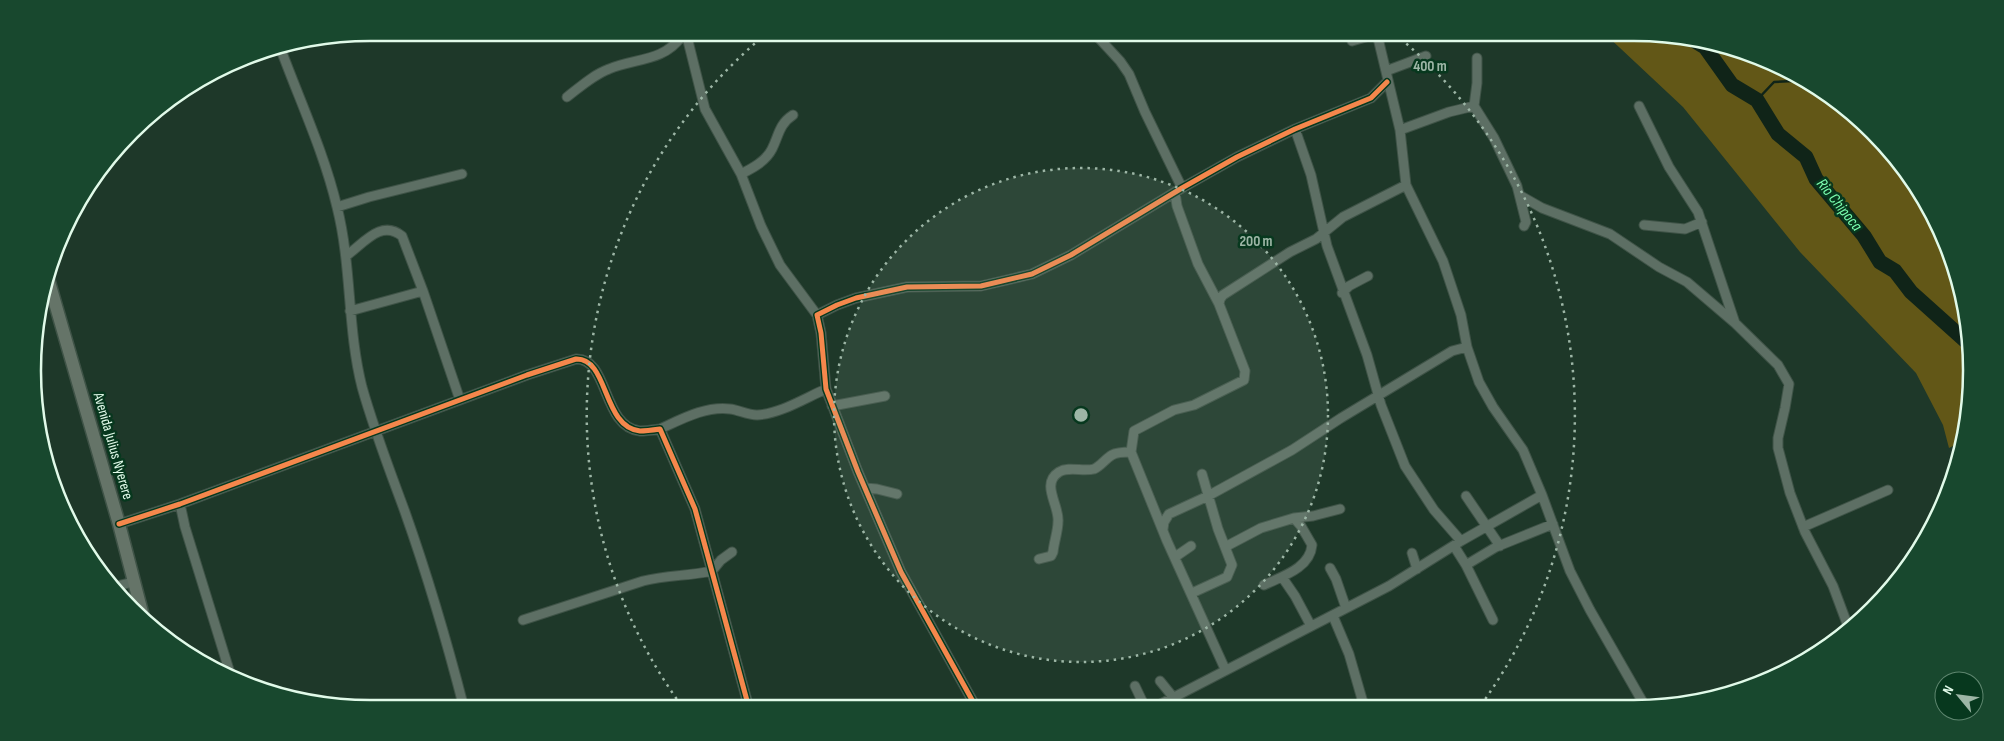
<svg xmlns="http://www.w3.org/2000/svg" width="2004" height="741" viewBox="0 0 2004 741" font-family="'Sofia Sans Condensed',sans-serif">
  <style>
    .green { fill: #625717 }
    .lines { fill: none; stroke-linecap: round; stroke-linejoin: round }
    .stream { stroke: #102418; stroke-width: 2.5 }
    .river { stroke: #102418; stroke-width: 15 }
    .street-casing { stroke: #3f5347; stroke-width: 11 }
    .secondary-casing { stroke: #3f5347; stroke-width: 15 }
    .street { stroke: #5d6f64; stroke-width: 9 }
    .secondary { stroke: #657468; stroke-width: 12 }
    .cycleway-casing { stroke: #07381e; stroke-width: 8 }
    .cycleway { stroke: #f5874c; stroke-width: 5 }
    .ring { fill: none; stroke: #9db6a6; stroke-width: 2.5; stroke-dasharray: 2.5 5 }
    .labels { text-anchor: middle; dominant-baseline: central; stroke-width: 5; stroke-linejoin: round; paint-order: stroke }
    .street-label { font-size: 15px; fill: #e1fae9; stroke: #07381e }
    .water-label { font-size: 16px; font-style: italic; fill: #7bfdaf; stroke: #07381e }
    .rim { fill: none; stroke: #e1fae9; stroke-width: 2.5 }
    .centre { fill: #9db6a6; stroke: #07381e; stroke-width: 2.5 }
    .ring-label { font-size: 15px; text-anchor: middle; font-weight: bold; fill: #9db6a6; stroke: #07381e; stroke-width: 5; stroke-linejoin: round; paint-order: stroke }
  </style>
  <rect width="100%" height="100%" fill="#1e3829"/>
  <path class="green" d="M1604 33H1634L1721 44 1783 67 1839 102 1887 147 1926 201 1953 262 1969 326 1971 392 1963 441 1949 448 1943 425 1916 373 1800 252 1683 107Z"/>
  <g class="lines">
    <path class="stream" d="M1757 100 1774 82 1793 81 1797 76"/>
    <path class="river" d="M1695 41 1705 47 1732 85 1757 100 1778 134 1806 157 1816 179 1864 236 1880 262 1895 271 1911 292 1969 344"/>
    <defs>
      <path id="street" d="M1377 34 1400 130 1406 185 1443 261 1461 315 1467 347 1479 382 1493 407 1523 450 1542 495 1570 571 1590 610 1645 706
        M1096 35 1120 61 1129 74 1145 112 1182 188
        M687 37 705 109 741 174 761 226 780 265 817 315
        M1352 41 1369 36H1377
        M280 47C299 99 324 152 337 207 352 266 347 328 362 387 374 430 390 471 405 512 428 577 447 642 464 708
        M1386 71 1426 56
        M567 97C580 87 593 75 609 69 634 58 663 62 681 37
        M1474 106 1477 83V58
        M1639 106 1669 167 1698 212 1735 323
        M1295 129 1311 175 1327 246 1367 355 1381 405 1405 466 1434 510 1461 541
        M1400 130 1449 112 1474 106 1494 138 1517 186 1526 222 1524 226
        M741 174C753 168 766 161 772 149 779 135 779 124 793 115
        M1175 193 1177 206 1198 264 1219 304
        M1521 196 1542 208 1610 234 1659 267 1687 282 1735 323 1778 365 1789 384 1785 408 1778 438V448L1790 493 1805 532 1833 586 1849 629
        M337 207 369 197 462 174
        M1644 225 1685 229 1702 222
        M346 256C364 243 381 219 402 236L423 291
        M1342 293 1349 286 1368 276
        M350 311 423 291 460 400
        M832 406 885 396
        M660 429C682 419 705 406 730 409 739 410 747 415 757 415 780 414 805 398 826 389
        M1131 452 1167 541 1225 669
        M865 488 877 489 897 494
        M1466 496 1500 546
        M180 504 185 527 230 673
        M119 524 180 504 527 375 576 359C609 358 602 427 640 431 646 431 653 430 660 429L695 509 749 708
        M1803 527 1888 490
        M1163 529 1164 522 1169 514 1208 496 1292 450 1341 418 1452 351 1467 347
        M1454 546 1466 565 1493 620
        M1225 547 1261 528 1294 518 1313 516 1340 509
        M1412 553 1417 569
        M1175 557 1191 546
        M1039 559 1051 556 1053 552C1054 542 1058 531 1058 522 1060 506 1040 484 1059 472 1069 466 1083 472 1094 469 1101 466 1105 459 1112 455 1117 452 1125 452 1131 452L1134 431 1174 410 1194 405 1244 380 1245 371 1219 304 1220 299 1223 295 1290 252 1316 239 1343 217 1406 185
        M1466 565 1496 547 1553 524
        M1330 568 1336 579 1346 608
        M1282 577 1295 596 1311 626
        M1264 585C1283 576 1310 568 1312 545L1301 526 1294 518
        M113 587 133 582
        M1192 593 1227 577 1232 565 1218 529 1202 474
        M1333 616 1349 654 1364 706
        M523 620 643 581C666 575 689 576 712 571L721 560 732 552
        M1160 681 1173 697
        M1135 686 1145 707
        M976 707 901 572 858 472 826 389 821 333 817 315 837 305 856 298 907 287 981 286 1032 274 1071 255 1182 188 1237 157 1295 129 1371 98 1387 82
        M1155 707 1389 586 1461 541 1542 495"/>
      <path id="secondary" d="M49 282 119 524 144 620"/>
    </defs>
    <use href="#street" class="street-casing"/>
    <use href="#secondary" class="secondary-casing"/>
    <use href="#street" class="street"/>
    <use href="#secondary" class="secondary"/>
    <defs>
      <path id="cycleway" d="M119 524 180 504 527 375 576 359C609 358 602 427 640 431 646 431 653 430 660 429L695 509 749 708
        M976 707 901 572 858 472 826 389 821 333 817 315 837 305 856 298 907 287 981 286 1032 274 1071 255 1182 188 1237 157 1295 129 1371 98 1387 82"/>
    </defs>
    <use href="#cycleway" class="cycleway-casing"/>
    <use href="#cycleway" class="cycleway"/>
  </g>
  <circle cx="1081" cy="415" r="247" fill="#9db6a6" fill-opacity=".12"/>
  <g class="ring">
    <circle cx="1081" cy="415" r="247"/>
    <path d="M681 705A494 494 0 0 1 760 39M1395 34A494 494 0 0 1 1481 705"/>
  </g>
  <g class="labels">
    <g class="street-label">
      <text transform="translate(113 446) rotate(74)">Avenida Julius Nyerere</text>
    </g>
    <g class="water-label">
      <text transform="translate(1839 205) rotate(51)">Rio Chipoca</text>
    </g>
  </g>
  <path d="M0 0H2004V741H0ZM370 41H1634A329 329 0 0 1 1963 370V371A329 329 0 0 1 1634 700H370A329 329 0 0 1 41 371V370A329 329 0 0 1 370 41Z" fill="#18482e" fill-rule="evenodd"/>
  <path class="rim" d="M370 41H1634A329 329 0 0 1 1963 370V371A329 329 0 0 1 1634 700H370A329 329 0 0 1 41 371V370A329 329 0 0 1 370 41Z"/>
  <circle cx="1081" cy="415" r="8" class="centre"/>
  <g class="ring-label">
    <text x="1430" y="71">400 m</text>
    <text x="1256" y="246">200 m</text>
  </g>
  <g transform="translate(1959 696) rotate(299)"><circle r="24" fill="#07381e" stroke="#5e866f"/>
  <path d="M0-4L9 19L0 12L-9 19Z" fill="#9db6a6"/>
  <text y="-8" font-size="14" font-weight="bold" text-anchor="middle" fill="#e1fae9">N</text>
  </g>
</svg>
